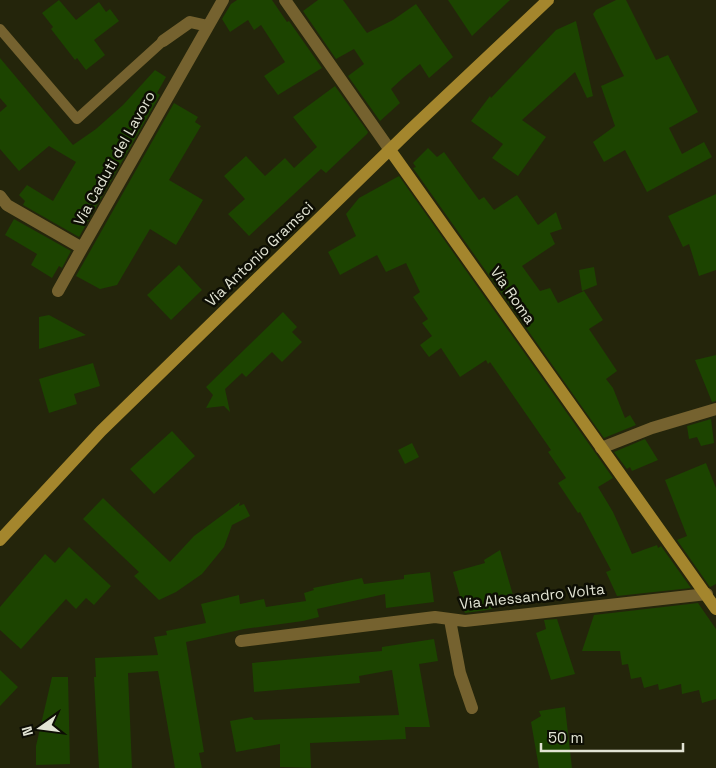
<svg xmlns="http://www.w3.org/2000/svg" width="716" height="768" viewBox="0 0 716 768" font-family="'Space Grotesk',sans-serif">
  <style>
    .building { fill: #1c4400 }
    .lines { fill: none; stroke-linecap: round; stroke-linejoin: round }
    .service { stroke: #75622f; stroke-width: 10 }
    .minor { stroke: #75622f; stroke-width: 12 }
    .secondary { stroke: #a4862d; stroke-width: 12 }
    .labels { text-anchor: middle; dominant-baseline: central; stroke-width: 5; stroke-linejoin: round; paint-order: stroke }
    .street-label { font-size: 15px; fill: #e2e4d4; stroke: #0d0e04 }
  </style>
  <rect width="100%" height="100%" fill="#24250b"/>
  <path class="building" d="M59 0 76 20 99 2 106 12 110 9 119 21 94 40 105 55 86 70 77 58 75 60 51 29 53 27 42 13Z
    M237 0H272L287 22 289 21 322 68 278 95 264 76 285 62 261 25 254 30 248 20 230 32 222 19 231 4Z
    M318 0H343L367 33 393 20 416 4 453 57 429 78 420 64 404 77 391 89 400 103 380 121 348 76 364 64 354 49 336 59 303 11Z
    M448 0H510L472 36Z
    M616 0H626L656 60 668 55 698 112 669 128 682 154 704 142 712 157 647 192 625 150 604 162 593 142 615 126 601 86 624 76 593 14 596 10Z
    M576 21 593 96 587 98 575 72 522 120 546 137 518 176 492 158 503 144 471 121 490 96 491 98 556 30Z
    M0 58 73 145 96 129 123 105 155 70 166 77 157 93 160 95 79 237 23 205 25 201 19 195 27 185 53 201 76 162 49 146 19 171 0 149V112L7 106 0 98Z
    M335 86 368 132 367 134 326 173 321 169 249 236 228 214 245 199 224 176 246 156 265 176 285 158 294 168 317 147 293 117Z
    M174 103 198 117 195 122 201 126 169 180 203 200 176 245 150 229 117 285 100 289 76 276Z
    M428 148 437 157 444 152 479 200 484 197 494 210 517 195 538 225 556 212 562 229 550 233 555 244 522 266 540 291 550 288 558 303 584 291 603 320 589 329 617 371 606 379 613 388 625 418 630 415 636 425 604 438 413 168 416 167 413 163Z
    M399 176 613 478 598 487 613 512 632 554 657 545 658 548 661 546 691 588 617 596 606 572 611 570 580 512 578 513 558 483 566 478 548 452 551 450 490 362 488 364 486 360 460 377 441 348 429 357 420 345 432 336 422 323 428 319 413 297 420 292 406 263 386 272 377 255 340 275 328 252 356 236 346 214 359 198Z
    M716 194V270L699 276 689 244 683 247 668 216Z
    M14 219 71 251 62 268 59 266 52 278 31 265 37 254 5 235Z
    M179 265 202 290 171 320 147 295Z
    M594 267 597 285 582 291 579 270Z
    M283 312 297 327 292 332 302 342 282 362 272 352 246 377 242 373 225 389 230 412 224 406 206 408 213 395 206 387Z
    M49 315 86 335 39 349V317Z
    M716 355V401L712 402 695 360Z
    M93 363 100 386 74 394 77 404 49 413 39 379Z
    M711 419 714 443 701 446 697 437 689 439 687 426Z
    M172 431 195 456 154 494 130 469Z
    M645 439 658 460 632 471 630 467 627 469 614 452Z
    M412 443 419 457 405 464 398 450Z
    M706 463 716 488V584L710 587 677 540 687 536 665 480Z
    M103 498 170 562 194 536 240 502 239 506 244 504 250 516 232 525 224 547 202 574 176 592 159 600 134 576 139 572 83 519Z
    M69 547 111 586 94 605 86 598 76 609 66 599 21 649 0 630V607L45 554 55 563Z
    M500 550 515 602 487 610 465 613 453 572 485 563 484 560Z
    M430 572 434 602 386 608 385 594 317 609 319 617 303 621 244 629 186 642 204 752 199 753 202 768H175L158 671 128 673 132 768H99L94 677H96L95 658 158 655 154 637 167 635 166 631 206 623 201 604 239 595 240 604 264 599 266 607 306 601 304 593 314 590 313 588 362 578 364 584 404 579V575Z
    M698 603 716 629V699L702 703 699 690 682 694 681 684 659 690 658 684 644 688 641 677 631 679 628 664 622 665 620 651H582L594 615Z
    M557 619 575 674 551 680 536 633 546 629 544 620Z
    M434 639 438 661 419 664 430 727H405L406 739 310 743 311 768 280 767V744L236 752 230 721 252 717 254 720 399 715 392 670 359 676 360 683 254 692 252 663 382 651V647Z
    M0 670 18 687 0 706Z
    M52 677H68L70 764 36 765V746Z
    M565 707 572 768H539L531 722 541 716 539 711Z"/>
  <g class="lines">
    <path class="service" d="M0 29 77 119 163 41"/>
    <path class="minor" d="M285 0 390 150
      M163 41 190 22 208 26
      M0 196 7 205 82 248 223 0
      M58 291 82 248
      M601 448 652 428 716 409
      M450 620 460 673 472 708
      M241 641 435 617 465 621 707 594"/>
    <path class="secondary" d="M390 150 716 609
      M0 540 101 431 411 129 548 0"/>
  </g>
  <g class="labels">
    <g class="street-label">
      <text transform="translate(114 158) rotate(-61)">Via Caduti del Lavoro</text>
      <text transform="translate(259 254) rotate(-44)">Via Antonio Gramsci</text>
      <text transform="translate(513 295) rotate(55)">Via Roma</text>
      <text transform="translate(532 596) rotate(-6)">Via Alessandro Volta</text>
    </g>
  </g>
  <g transform="translate(40 728) rotate(256)" stroke="#0d0e04" stroke-width="4" paint-order="stroke">
  <path d="M0-4L9 19L0 12L-9 19Z" fill="#e2e4d4"/>
  <text y="-8" font-size="14" font-weight="bold" text-anchor="middle" fill="#e2e4d4">N</text>
  </g>
  <path d="M541 743v8h142v-8" fill="none" stroke="#e2e4d4" stroke-width="2.5"/>
  <text x="548" y="743" font-size="15" fill="#e2e4d4" stroke="#0d0e04" stroke-width="4" paint-order="stroke">50 m</text>
</svg>
